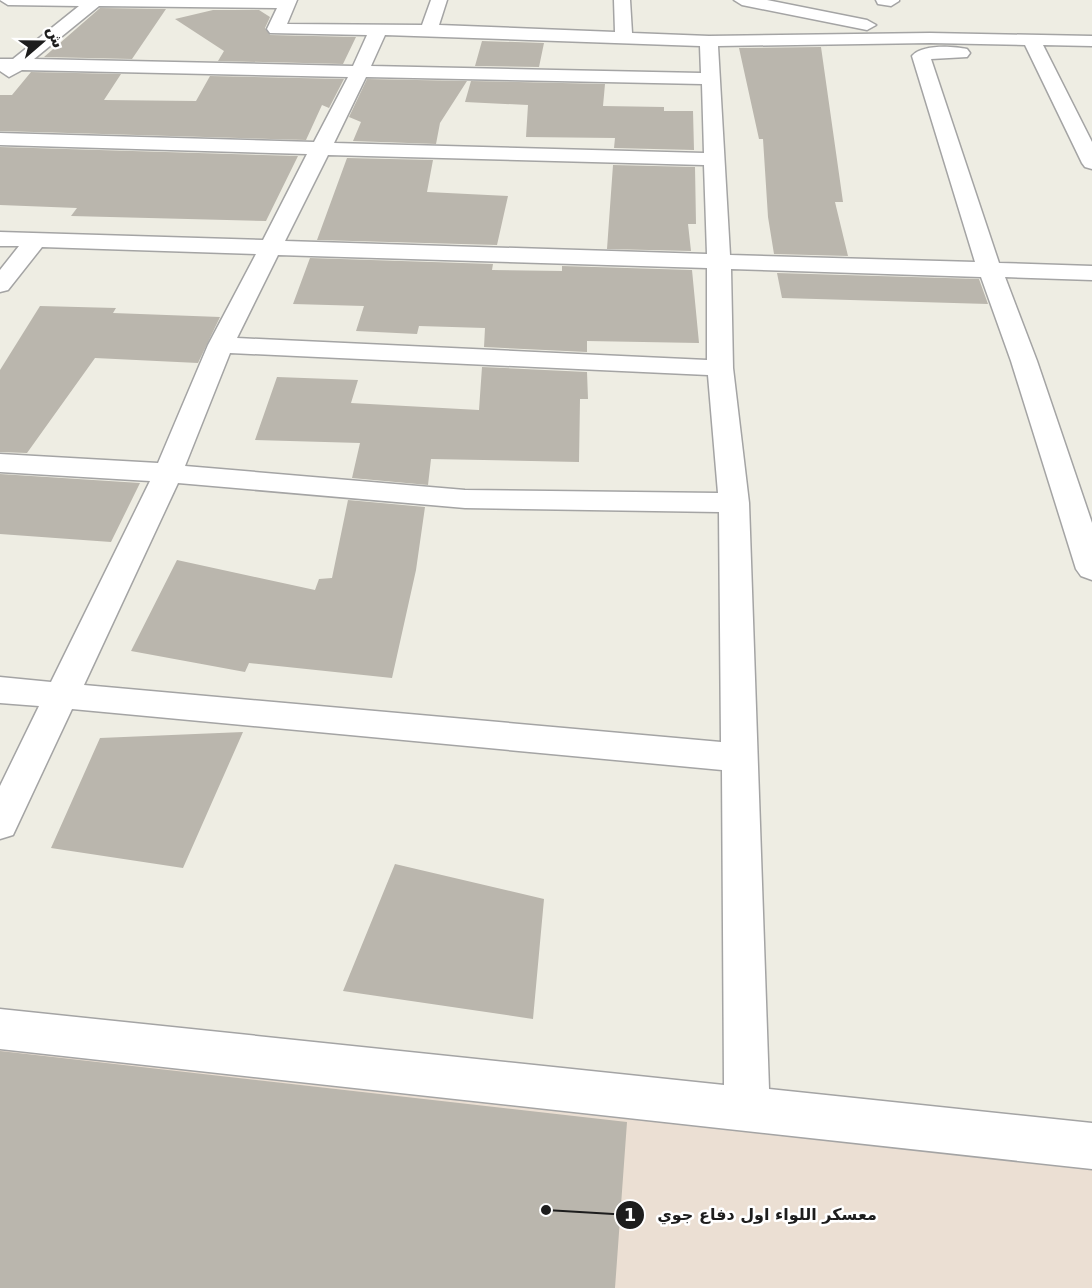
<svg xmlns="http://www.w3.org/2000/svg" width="1092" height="1288" viewBox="0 0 1092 1288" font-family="'DejaVu Sans',Cairo,sans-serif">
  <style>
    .military { fill: #ebdfd3 }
    .building { fill: #bab6ad }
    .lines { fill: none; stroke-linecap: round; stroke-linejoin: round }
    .minor-casing { stroke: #a4a4a4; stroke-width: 3 }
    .minor { fill: #fff; fill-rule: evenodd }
    .leader { fill: none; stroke: #1d1d1d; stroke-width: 2 }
    .callout-dot { fill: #1d1d1d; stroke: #fff; stroke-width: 2 }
    .mark-label { font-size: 18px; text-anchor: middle; font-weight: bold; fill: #fff }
    .callout-label { font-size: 16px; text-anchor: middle; font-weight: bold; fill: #1d1d1d; stroke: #fff; stroke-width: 5; stroke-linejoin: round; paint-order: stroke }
  </style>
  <rect width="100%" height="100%" fill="#eeede3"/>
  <path class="military" d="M0 1022 1092 1131V1288H0Z"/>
  <path class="building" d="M100 8 166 9 132 59 44 57Z
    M213 10H259L270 17 265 28 270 35 356 37 343 64 218 61 224 51 175 19Z
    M482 41 544 43 539 67 475 66Z
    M821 47 843 202H835L848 256 774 254 768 217 763 139H759L739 48Z
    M31 72 121 74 104 100 196 101 210 76 344 79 329 108 322 105 306 140 0 131V95H12Z
    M367 79 467 81 440 123 436 144 353 141 361 122 349 117Z
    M471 81 605 84 603 106 664 107V111H693L694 150 614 148 615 138 526 137 528 105 465 102Z
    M0 147 298 156 266 221 71 216 77 208 0 205Z
    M347 158 433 160 427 192 508 196 497 245 317 240Z
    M613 165 695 167 696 224H688L691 251 607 249Z
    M310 258 493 264 492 270 562 271V266L692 270 699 343 587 341V352L484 347 485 328 419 326 417 334 356 331 364 306 293 304Z
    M777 273 979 279 988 304 782 298Z
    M40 306 116 308 113 313 220 317 198 363 95 358 27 453 0 452V370Z
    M482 367 587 372 588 399H580L579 462 431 459 428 485 352 478 360 443 255 440 277 377 358 380 351 403 479 410Z
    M0 474 140 483 111 542 0 534Z
    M348 500 425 507 416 570 392 678 249 663 245 672 131 651 177 560 315 590 319 579 332 578Z
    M243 732 183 868 51 848 100 738Z
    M395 864 544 899 533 1019 343 991Z
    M0 1051 627 1122 615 1288H0Z"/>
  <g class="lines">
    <defs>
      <path id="minor" d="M0 0H297L287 24 422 25 431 0H447L439 25 615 32 614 0H630L632 33 709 36 930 33 1092 36V46L1043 45 1092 142V169L1085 167 1082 163 1025 45 930 43 718 46 730 255 975 262 912 56C922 44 953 46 967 49L970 53 967 57 931 59 999 263 1092 266V280L1005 277 1037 361 1092 523V580L1081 576 1076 569 1011 361 981 277 731 269 733 368 749 503 769 1089 1092 1123V1169L0 1049V1009L724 1085 722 770 72 709 13 835 0 839V786L39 706 0 703V677L51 682 150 481 0 472V454L158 463 208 345 256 254 42 247 8 290 0 292V270L19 246H0V232L263 240 307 154 0 145V133L314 142 348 77 22 70 9 77 0 71V59H13L79 6 8 5ZM99 6 277 8 267 29 270 33 367 35 353 66 34 59ZM385 35 700 46 701 73 371 66ZM366 77 702 84 704 153 334 143ZM328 155 704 165 707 254 285 241ZM278 255 707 268V360L237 338ZM230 353 708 375 718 493 465 490 185 466ZM178 483 465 508 719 512 721 742 84 685Z
        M734 0H767L867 20 876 25 867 30 742 5Z
        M876 0H899V1L891 6 878 4Z"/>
    </defs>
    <use href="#minor" class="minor-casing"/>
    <use href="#minor" class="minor"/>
  </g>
  <path class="leader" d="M546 1210L630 1215"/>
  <g class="callout-dot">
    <circle cx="546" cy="1210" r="6"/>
    <circle cx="630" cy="1215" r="15"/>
  </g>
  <g class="mark-label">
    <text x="630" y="1221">1</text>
  </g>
  <g class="callout-label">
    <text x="767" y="1220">معسكر اللواء اول دفاع جوي</text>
  </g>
  <g transform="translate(42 42) rotate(70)" stroke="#ffffff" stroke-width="4.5" paint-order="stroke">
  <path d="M0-4.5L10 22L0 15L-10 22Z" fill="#1d1d1d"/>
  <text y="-9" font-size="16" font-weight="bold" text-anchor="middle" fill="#1d1d1d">ش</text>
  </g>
</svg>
